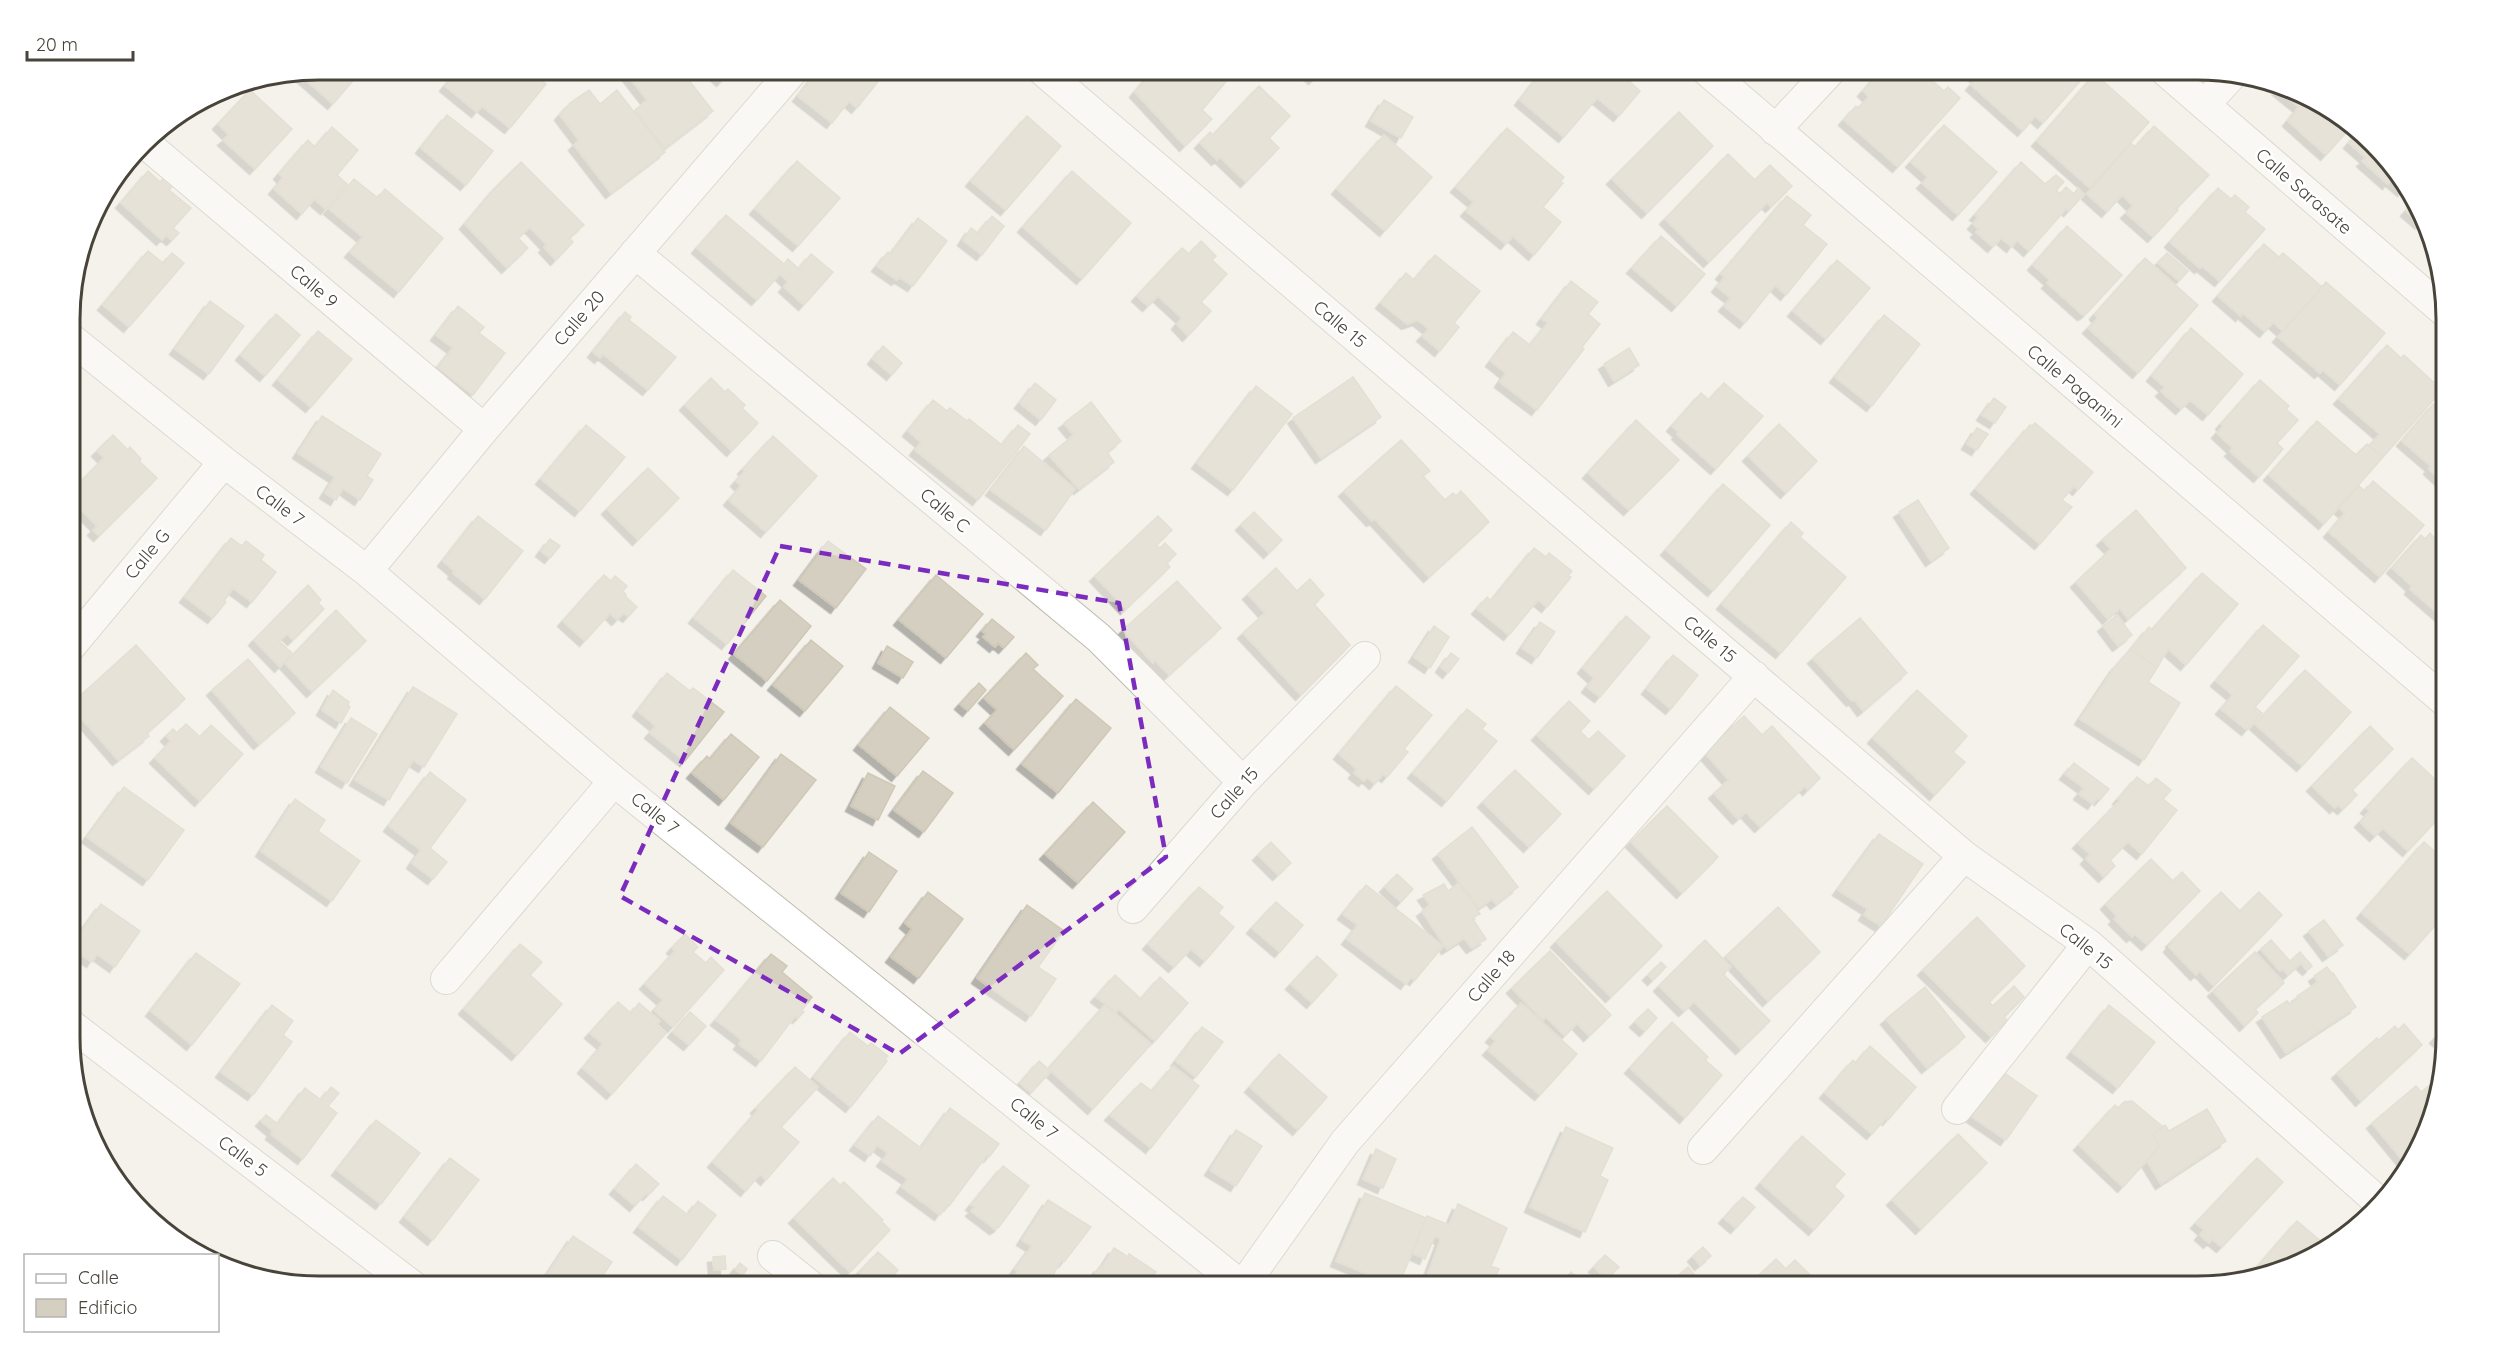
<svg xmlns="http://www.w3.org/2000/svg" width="2516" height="1356" viewBox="0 0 2516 1356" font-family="Quicksand,sans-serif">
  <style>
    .building { fill: #d5cfc2; stroke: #d0c8b5; stroke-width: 1.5; filter: url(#shadow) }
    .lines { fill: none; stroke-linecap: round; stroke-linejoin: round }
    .street-casing { stroke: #bfbbae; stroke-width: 32 }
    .street { stroke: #fff; stroke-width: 30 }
    .marked { fill: none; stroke: #7b2cbf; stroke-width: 4.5; stroke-dasharray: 12 8; stroke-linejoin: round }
    .labels { text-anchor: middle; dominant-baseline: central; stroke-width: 5; stroke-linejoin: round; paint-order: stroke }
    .street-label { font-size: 18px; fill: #48443a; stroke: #fff }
    .rim { fill: none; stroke: #48443a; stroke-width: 3 }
  </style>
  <defs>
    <filter id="shadow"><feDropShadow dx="-5.5" dy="5.5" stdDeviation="0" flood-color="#0004"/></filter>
  </defs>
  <rect width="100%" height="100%" fill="#f4f2eb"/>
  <path class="building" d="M319 69H363L333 104 298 73Z
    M459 69H528L546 84 510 128 482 106 477 112 445 86Z
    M623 69H680L713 111 665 148 635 110 647 100Z
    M709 69H733L722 81Z
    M819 69H888L857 108 849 101 832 123 798 96Z
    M1154 69H1231L1234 72 1202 110 1212 119 1185 146 1135 92Z
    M1303 69H1324L1314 79Z
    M1544 69H1624L1620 73 1640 91 1619 116 1597 98 1564 137 1520 100Z
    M1882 69H1890L1896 74 1901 69H1919L1944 91 1948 87 1960 98 1898 167 1844 120 1856 106 1858 108 1869 97 1863 91Z
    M1966 69H1985L1977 78Z
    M1985 69H2087L2089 71 2043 123 2035 116 2023 131 1971 85Z
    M2095 74 2149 122 2090 188 2037 141Z
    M1259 86 1290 116 1269 138 1279 148 1246 182 1220 157 1217 160 1200 143 1210 132 1213 135Z
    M2277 89 2308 95 2353 125 2326 155 2288 121 2299 107Z
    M250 90 292 129 255 169 223 140 229 135 218 124Z
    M589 90 600 104 617 90 665 152 611 193 574 145 579 140 560 115 570 103Z
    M1384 100 1413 117 1401 138 1371 121Z
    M1679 112 1713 146 1647 213 1612 179Z
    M447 115 493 151 466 185 421 148Z
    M1027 116 1061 146 1006 210 971 181Z
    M1944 125 1997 172 1958 215 1922 183 1928 177 1911 162Z
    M2154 126 2209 175 2176 209 2178 210 2153 237 2126 213 2133 206 2122 195 2107 212 2087 194 2131 143 2135 147Z
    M332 127 358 150 337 175 347 184 326 209 314 199 302 214 274 189 283 178 279 174 308 140 315 147Z
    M1507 128 1564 177 1560 182 1563 183 1543 207 1561 222 1534 255 1513 236 1506 244 1466 211 1474 202 1456 187Z
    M2360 130 2405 180 2407 186 2403 191 2390 180 2388 184 2362 161 2366 158 2349 143Z
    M1384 135 1432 177 1385 231 1337 189Z
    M1728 154 1755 180 1770 165 1792 186 1771 207 1767 203 1709 262 1665 219Z
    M797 161 840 198 798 246 755 209Z
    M521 162 584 225 569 238 573 242 556 260 544 247 547 245 530 227 518 238 528 248 507 268 465 224 496 187Z
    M2021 162 2045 184 2056 175 2064 182 2056 190 2060 194 2066 187 2074 194 2078 188 2084 194 2069 211 2066 209 2029 251 2017 240 2012 247 2001 238 1993 247 1976 232 1979 229 1973 224 1979 217 1975 215Z
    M148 171 160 182 164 178 173 185 169 190 191 208 173 228 179 233 172 240 166 235 162 240 121 203Z
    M1072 171 1131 223 1082 279 1023 227Z
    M354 179 378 198 385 189 443 238 399 292 350 252 363 237 329 209Z
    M2218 188 2231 199 2235 195 2249 207 2245 212 2265 229 2220 281 2202 266 2200 268 2170 242Z
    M1787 196 1811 215 1803 225 1827 244 1786 295 1775 285 1745 323 1724 306 1731 298 1717 287 1725 277 1721 274Z
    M2413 203 2421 224 2406 211Z
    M726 215 784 264 788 259 799 269 811 254 833 272 804 305 784 287 788 282 780 274 757 300 697 248Z
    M992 216 1004 226 982 255 963 240 971 228 978 233Z
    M918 218 947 241 913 286 899 277 897 280 877 266 888 252 891 254Z
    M2067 226 2122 275 2087 313 2083 315 2047 283 2050 280 2033 265Z
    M1661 236 1705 274 1677 306 1632 268Z
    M1201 241 1216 256 1212 260 1227 274 1201 302 1211 311 1188 336 1177 324 1182 318 1158 296 1148 306 1137 296 1182 248 1189 254Z
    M2264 244 2279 257 2283 253 2322 287 2283 331 2273 322 2265 332 2243 313 2241 316 2218 296Z
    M148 251 163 263 172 253 184 263 129 327 103 305Z
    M2167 253 2188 271 2179 281 2158 263Z
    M1435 255 1480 291 1454 323 1459 327 1440 351 1422 336 1429 329 1418 320 1407 324 1381 303 1406 273 1414 280Z
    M2145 258 2198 305 2138 373 2088 328 2098 318 2095 314Z
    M1837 260 1870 288 1826 339 1793 311Z
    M1571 281 1598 302 1588 314 1600 324 1582 347 1584 349 1537 410 1500 382 1506 373 1491 361 1513 332 1530 345 1548 323 1542 319Z
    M2326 282 2385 333 2340 385 2323 370 2320 373 2278 337Z
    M210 301 244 326 209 374 175 349Z
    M458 306 484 327 479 333 505 353 473 395 438 367 453 348 436 335Z
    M625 312 631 317 629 320 676 357 648 390 603 354 600 358 593 352Z
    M276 314 300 335 265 376 241 355Z
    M1884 315 1920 344 1872 406 1835 377Z
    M2191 328 2243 374 2208 415 2190 400 2181 409 2161 391 2165 387 2152 376Z
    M318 331 352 359 311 407 278 380Z
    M2387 345 2401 358 2404 355 2442 390 2383 457 2369 446 2380 434 2339 399Z
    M883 346 902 363 892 375 873 359Z
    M1629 348 1639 365 1614 381 1604 364Z
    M1353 377 1381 417 1321 458 1293 418Z
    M711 378 725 392 728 389 745 405 742 408 758 423 732 451 685 405Z
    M2260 380 2289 406 2286 409 2298 420 2277 443 2283 449 2259 477 2230 451 2233 448 2217 433 2223 426 2221 424Z
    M1035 383 1056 400 1041 420 1020 403Z
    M1724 383 1763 416 1716 469 1677 434 1679 432 1672 426 1701 393 1709 400Z
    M1256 386 1292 414 1233 490 1197 463Z
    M1994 398 2006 407 1995 423 1982 415Z
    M2445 398V482L2444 483 2429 469 2431 466 2402 441 2433 404 2437 408Z
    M933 400 947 411 950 408 967 421 969 419 1002 445 1018 425 1030 434 978 500 915 450 921 442 908 431Z
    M1091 402 1121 441 1107 452 1114 462 1079 489 1049 455 1074 435 1064 423Z
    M70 407 77 413 75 417 79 420 70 432Z
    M322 416 381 454 367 476 373 480 360 500 343 488 336 500 325 493 335 477 298 453Z
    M1636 420 1679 460 1629 510 1588 473Z
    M2317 421 2356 455 2367 444 2383 457 2324 524 2269 475Z
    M2035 423 2093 472 2078 490 2074 486 2062 500 2072 507 2040 544 1976 489 2030 425 2032 426Z
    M1779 424 1817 461 1786 493 1748 456Z
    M586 425 625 457 580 511 541 479Z
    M1977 428 1988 434 1977 450 1967 444Z
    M113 435 128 450 130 447 141 459 139 461 157 478 99 536 93 530 97 526 70 499V492L104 458 97 451Z
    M773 436 817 476 766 532 729 500 741 486 736 481 745 471 743 469Z
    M1401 440 1430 471 1423 476 1445 500 1453 493 1456 496 1461 491 1489 522 1429 577 1375 519 1372 521 1344 491Z
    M1024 446 1075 489 1046 530 991 490Z
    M648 468 679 498 638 540 607 509Z
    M2373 481 2424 525 2380 577 2329 532 2345 513 2339 508 2359 486 2365 491Z
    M1723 484 1770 525 1713 591 1666 550Z
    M1918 500 1949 548 1931 561 1899 512Z
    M2136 510 2186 568 2128 619 2120 608 2108 619 2076 582 2111 549 2102 540Z
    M1254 512 1282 540 1269 553 1241 525Z
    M478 516 523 551 485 599 453 573 455 571 443 561Z
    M1158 516 1172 530 1156 545 1160 548 1165 543 1176 554 1167 563 1170 567 1126 609 1095 576Z
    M1791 522 1803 533 1800 537 1846 577 1781 653 1722 604Z
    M2430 533 2446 552V620L2410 589 2412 586 2392 568 2421 535 2425 539Z
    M231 538 242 546 246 541 264 555 261 560 276 572 252 602 233 588 224 601 226 602 213 618 185 597Z
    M550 539 560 546 550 558 541 551Z
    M828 541 866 569 836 608 799 580Z
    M1534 548 1546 557 1549 553 1572 571 1568 576 1571 577 1547 607 1538 600 1509 635 1477 609 1487 597 1491 601Z
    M1276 568 1297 591 1310 579 1324 595 1314 604 1350 645 1301 695 1243 633 1265 613 1248 594Z
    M733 570 766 596 727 644 694 618Z
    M2202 573 2238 604 2186 665 2168 649 2157 668 2131 649 2149 627 2152 630Z
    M604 575 611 581 615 576 627 586 623 591 626 595 625 596 637 607 628 617 624 613 617 620 610 613 585 641 563 621Z
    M936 575 983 614 946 658 899 620Z
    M1177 581 1221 628 1169 675 1155 660 1153 663 1123 630Z
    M308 585 321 600 318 603 324 609 293 640 287 634 279 641 292 653 280 667 254 640Z
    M780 600 811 626 767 681 734 654Z
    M336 610 366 641 312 692 285 663Z
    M2117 615 2132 635 2118 646 2103 626Z
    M1626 616 1650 637 1600 697 1587 687 1594 678 1583 668Z
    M1860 618 1907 673 1863 711 1854 699 1852 701 1813 658Z
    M992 619 1014 637 1004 648 998 643 995 647 983 637 986 634 982 631Z
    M1540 622 1555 632 1537 658 1522 648Z
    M2263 625 2299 656 2255 707 2262 713 2247 730 2221 709 2233 695 2216 681Z
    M1434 626 1449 637 1430 668 1414 657Z
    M811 640 843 666 805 711 773 685Z
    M136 645 185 699 147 733 149 736 118 760 70 705Z
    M887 646 913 662 903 678 878 663Z
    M2131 649 2157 668 2148 682 2180 703 2144 760 2080 719 2115 667Z
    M1026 653 1038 665 1033 669 1063 696 1014 750 985 723 997 710 984 698Z
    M1451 653 1459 659 1448 673 1441 667Z
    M1673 655 1698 675 1671 709 1647 689Z
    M248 659 295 713 259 744 212 690Z
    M2305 670 2351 712 2302 766 2255 724Z
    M667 673 690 691 693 688 724 712 685 761 650 733 656 726 638 711Z
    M979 683 986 690 968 711 960 704Z
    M1396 686 1432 715 1404 749 1408 752 1387 777 1383 774 1375 784 1367 777 1364 781 1354 773 1357 769 1339 754Z
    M413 687 457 714 424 767 413 760 389 800 355 780Z
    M333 690 349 702 348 705 350 707 341 723 322 710Z
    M1917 690 1967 736 1953 752 1965 762 1935 795 1873 738Z
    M1076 699 1111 728 1058 793 1022 764Z
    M1569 701 1590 721 1580 731 1589 740 1598 731 1625 756 1594 789 1537 735Z
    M890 707 929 738 897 776 859 745Z
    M1467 709 1486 724 1482 729 1497 741 1447 801 1413 773Z
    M1744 716 1762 735 1772 726 1820 778 1808 790 1805 786 1760 827 1746 812 1738 819 1714 793 1729 780 1704 752Z
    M351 718 377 734 347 783 321 767Z
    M186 724 200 737 211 725 243 754 200 801 155 758 171 741 166 736 173 729 177 733Z
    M2370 726 2393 749 2352 790 2357 795 2343 809 2338 805 2335 808 2312 786Z
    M731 734 759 757 724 800 692 773 707 756 710 759Z
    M781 754 816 780 763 847 731 823Z
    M2412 758 2446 789V810L2408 851 2383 828 2375 836 2360 822 2370 811 2366 808Z
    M2074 763 2109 789 2100 800 2097 798 2093 804 2079 794 2084 788 2065 774Z
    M1515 770 1561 814 1529 847 1483 802Z
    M923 771 953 793 924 832 894 810Z
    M430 772 466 800 430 848 447 862 433 879 412 863 421 850 389 826Z
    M868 773 895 786 878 820 851 806Z
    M2137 777 2149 786 2156 778 2171 790 2163 799 2177 810 2142 854 2128 842 2110 860 2115 866 2104 877 2086 859 2090 854 2078 843 2120 800 2118 799Z
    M124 787 184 830 148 880 87 837Z
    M295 799 325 820 318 831 360 861 332 901 261 851Z
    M1093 802 1125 832 1078 883 1045 854Z
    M1667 806 1718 857 1682 893 1631 842Z
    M1472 827 1518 887 1496 904 1492 899 1479 908 1438 854Z
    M1879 834 1923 864 1881 926 1864 915 1868 909 1838 890Z
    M1271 842 1291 863 1278 875 1258 855Z
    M2424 842 2447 862V912L2410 954 2362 913Z
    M869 852 897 871 869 912 841 893Z
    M2151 859 2173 881 2182 872 2200 891 2147 945 2135 934 2132 937 2114 919 2117 916 2106 904Z
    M1397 874 1413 889 1401 902 1385 887Z
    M1459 883 1480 914 1472 918 1486 939 1472 948 1464 938 1447 949 1422 911 1430 905 1423 895 1444 884 1448 891Z
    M1366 885 1443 946 1415 980 1411 977 1406 984 1347 939 1358 925 1343 914Z
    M1199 887 1223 907 1218 913 1234 927 1205 961 1191 949 1174 967 1148 944Z
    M1607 891 1662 946 1611 997 1556 942Z
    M928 892 963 919 919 978 891 957 912 929 905 923Z
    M2221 892 2240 911 2259 892 2282 915 2214 986 2200 971 2196 975 2169 947 2172 943 2171 942Z
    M1276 902 1303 925 1280 952 1252 928Z
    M101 904 140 931 115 967 97 954 92 962 74 950 80 941 76 939Z
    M1027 905 1064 931 1038 967 1056 979 1031 1016 977 978Z
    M1778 907 1820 952 1768 1001 1726 956Z
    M1977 917 2025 966 1989 1002 1993 1006 2014 986 2024 997 2004 1017 2007 1020 1991 1037 1923 970Z
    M2324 920 2343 945 2328 956 2309 931Z
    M685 934 698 947 693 952 706 963 711 957 724 970 673 1027 654 1010 663 1000 645 984 675 951 672 948Z
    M1705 940 1731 967 1723 974 1770 1021 1741 1049 1694 1002 1684 1011 1659 986Z
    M2271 940 2290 961 2300 952 2312 966 2308 970 2301 963 2288 975 2283 969 2280 971 2261 949Z
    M520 944 542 962 530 975 562 1004 517 1055 464 1009Z
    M1550 951 1611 1015 1589 1036 1577 1023 1565 1036 1546 1017 1543 1020 1512 988Z
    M2255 952 2284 983 2255 1009 2258 1013 2245 1026 2213 991Z
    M196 953 240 984 192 1045 151 1011Z
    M771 954 787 966 782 972 812 997 802 1010 804 1012 798 1018 795 1016 761 1061 739 1044 742 1040 716 1020Z
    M1317 956 1337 975 1312 1003 1291 984Z
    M1661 962 1666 967 1653 980 1648 975Z
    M2327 967 2332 974 2333 973 2356 1007 2286 1053 2262 1017 2287 1001 2290 1004 2299 998 2297 996 2318 982 2314 976Z
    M1115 975 1141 999 1160 977 1188 1003 1155 1041 1119 1009 1116 1012 1096 997Z
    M1925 987 1965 1037 1927 1068 1886 1019Z
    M618 1002 631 1013 639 1003 660 1021 656 1025 666 1033 612 1094 583 1068 603 1044 590 1033Z
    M1521 1003 1577 1054 1540 1095 1488 1050 1496 1041 1491 1037Z
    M272 1005 293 1021 283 1035 292 1042 253 1095 221 1072Z
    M1105 1005 1151 1044 1093 1109 1051 1071 1031 1093 1020 1083 1039 1061 1048 1069Z
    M2109 1005 2155 1042 2118 1088 2072 1052Z
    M1648 1009 1657 1018 1645 1031 1635 1022Z
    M690 1012 706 1026 689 1045 673 1032Z
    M1672 1022 1708 1057 1705 1060 1722 1075 1685 1118 1630 1068Z
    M2404 1024 2422 1045 2361 1101 2337 1073 2377 1038 2379 1040 2395 1026 2398 1030Z
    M2447 1025V1037L2445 1047 2435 1038Z
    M1202 1027 1223 1042 1196 1077 1176 1061Z
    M850 1032 868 1046 871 1043 888 1056 885 1059 887 1061 851 1107 814 1077Z
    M1870 1046 1916 1087 1888 1120 1886 1118 1872 1134 1825 1093 1853 1060 1856 1063Z
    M1279 1054 1327 1097 1298 1130 1250 1087Z
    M1173 1066 1199 1086 1151 1148 1110 1115 1141 1083 1152 1091Z
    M795 1067 818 1087 781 1127 799 1142 766 1180 760 1174 746 1191 713 1162 758 1110 756 1108Z
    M2003 1072 2037 1096 2006 1140 1971 1116Z
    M2434 1082 2436 1085 2421 1148 2404 1162 2372 1123 2416 1086 2421 1092Z
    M331 1087 339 1093 328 1106 337 1113 303 1159 271 1134 273 1131 261 1121 266 1115 278 1124 305 1088 321 1100Z
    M2132 1101 2163 1127 2153 1134 2159 1147 2123 1187 2079 1145 2115 1105 2118 1108 2124 1102Z
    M950 1108 999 1144 989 1157 987 1155 949 1206 947 1205 940 1215 902 1187 908 1179 882 1161 888 1153 877 1145 870 1156 855 1145 878 1116 921 1148Z
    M2207 1109 2226 1141 2161 1184 2147 1161 2159 1147 2153 1134 2165 1125 2169 1131Z
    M376 1120 420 1153 381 1204 337 1170Z
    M1566 1127 1613 1148 1600 1176 1608 1180 1585 1232 1530 1207Z
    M1236 1130 1262 1146 1236 1186 1210 1170Z
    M1958 1134 1987 1163 1921 1229 1892 1200Z
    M1802 1136 1845 1174 1834 1186 1844 1196 1814 1230 1761 1183Z
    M1376 1149 1396 1159 1383 1188 1363 1179Z
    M450 1158 479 1180 433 1240 405 1217Z
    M2257 1158 2283 1182 2222 1247 2212 1239 2209 1243 2200 1235 2204 1230 2196 1223Z
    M636 1164 659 1184 648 1195 646 1193 635 1206 615 1189Z
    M1003 1166 1029 1186 999 1227 995 1229 971 1211 975 1207 971 1205Z
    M833 1178 840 1185 844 1182 883 1220 881 1221 890 1230 850 1272 794 1218Z
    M1365 1193 1426 1218 1398 1287 1336 1261Z
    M663 1196 688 1215 698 1201 716 1215 682 1260 639 1227Z
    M1743 1197 1755 1207 1736 1228 1724 1218Z
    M1048 1200 1091 1227 1064 1262 1061 1260 1047 1287H1008L1018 1271 1015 1269 1032 1246 1022 1240Z
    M1458 1204 1507 1228 1491 1266 1499 1269 1491 1287H1423L1441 1239 1435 1236 1425 1259 1412 1253 1426 1218 1427 1216 1449 1225Z
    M2297 1221 2328 1247 2277 1274 2253 1279 2250 1277 2258 1266Z
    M573 1236 612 1262 595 1287H539Z
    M1703 1247 1711 1256 1700 1265 1693 1256Z
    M1114 1248 1128 1257 1129 1254 1156 1272 1147 1284 1145 1282 1141 1287H1089L1097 1275 1095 1273 1100 1266 1102 1267Z
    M878 1252 898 1270 883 1287H875L859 1272Z
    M1605 1255 1619 1267 1607 1279 1594 1267Z
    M725 1256 726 1269 714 1270 713 1257Z
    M1776 1259 1786 1269 1795 1260 1815 1280 1809 1287H1762L1755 1279Z
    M740 1263 747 1269 743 1275 735 1269Z
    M1688 1267 1697 1278 1699 1276 1704 1281 1700 1284 1702 1287H1665Z
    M1571 1272 1575 1275 1588 1287H1558Z"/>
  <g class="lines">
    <defs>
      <path id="street" d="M1041 69 1964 856 2088 944 2382 1205
        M1705 69 2446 702
        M2163 69 2445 312
        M2205 104 2230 77
        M1775 130 1832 69
        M145 143 484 429
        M635 253 1099 638 1243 782
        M70 338 224 462 367 571 614 781 1243 1287
        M367 571 484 429 794 69
        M70 647 224 462
        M1133 908 1243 782 1365 657
        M446 979 614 781
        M71 1025 414 1287
        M1957 1109 2088 944
        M1703 1149 1964 856
        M773 1256 812 1287
        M1242 1287 1345 1142 1754 676"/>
    </defs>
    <use href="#street" class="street-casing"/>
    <use href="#street" class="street"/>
  </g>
  <path d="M0 0H2516V1356H0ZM780 546 1119 603 1166 857 899 1054 620 896Z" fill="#f4f2eb" fill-opacity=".55" fill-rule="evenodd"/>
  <path class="marked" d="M780 546 1119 603 1166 857 899 1054 620 896Z"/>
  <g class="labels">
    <g class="street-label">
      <text transform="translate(2304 191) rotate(41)">Calle Sarasate</text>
      <text transform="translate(314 286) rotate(40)">Calle 9</text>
      <text transform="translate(579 318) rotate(-49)">Calle 20</text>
      <text transform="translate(1340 324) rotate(40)">Calle 15</text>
      <text transform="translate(2075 386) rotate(40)">Calle Paganini</text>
      <text transform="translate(280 505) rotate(37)">Calle 7</text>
      <text transform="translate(945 510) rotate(40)">Calle C</text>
      <text transform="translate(147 554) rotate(-50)">Calle G</text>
      <text transform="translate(1710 639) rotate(40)">Calle 15</text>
      <text transform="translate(1234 793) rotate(-48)">Calle 15</text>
      <text transform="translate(655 813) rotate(39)">Calle 7</text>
      <text transform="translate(2086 946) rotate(39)">Calle 15</text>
      <text transform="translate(1491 976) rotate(-49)">Calle 18</text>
      <text transform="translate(1034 1118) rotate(39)">Calle 7</text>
      <text transform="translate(243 1156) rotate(37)">Calle 5</text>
    </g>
  </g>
  <path d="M0 0H2516V1356H0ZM319 80H2197A239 239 0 0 1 2436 319V1037A239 239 0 0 1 2197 1276H319A239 239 0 0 1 80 1037V319A239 239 0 0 1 319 80Z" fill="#fff" fill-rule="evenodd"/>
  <path class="rim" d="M319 80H2197A239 239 0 0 1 2436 319V1037A239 239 0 0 1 2197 1276H319A239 239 0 0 1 80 1037V319A239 239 0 0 1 319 80Z"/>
  <rect x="24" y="1254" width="195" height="78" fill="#ffffff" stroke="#b6b4b0" stroke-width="1.5"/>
  <rect x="36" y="1274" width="30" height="9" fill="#ffffff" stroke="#b6b4b0" stroke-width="1.5"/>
  <text x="78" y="1284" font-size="18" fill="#48443a">Calle</text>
  <rect x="36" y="1299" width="30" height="18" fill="#d5cfc2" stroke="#b6b4b0" stroke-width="1.5"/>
  <text x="78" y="1314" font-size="18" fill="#48443a">Edificio</text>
  <path d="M27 51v9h106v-9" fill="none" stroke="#48443a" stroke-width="3"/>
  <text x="36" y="51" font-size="18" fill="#48443a" stroke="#ffffff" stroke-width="4.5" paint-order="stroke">20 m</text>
</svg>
